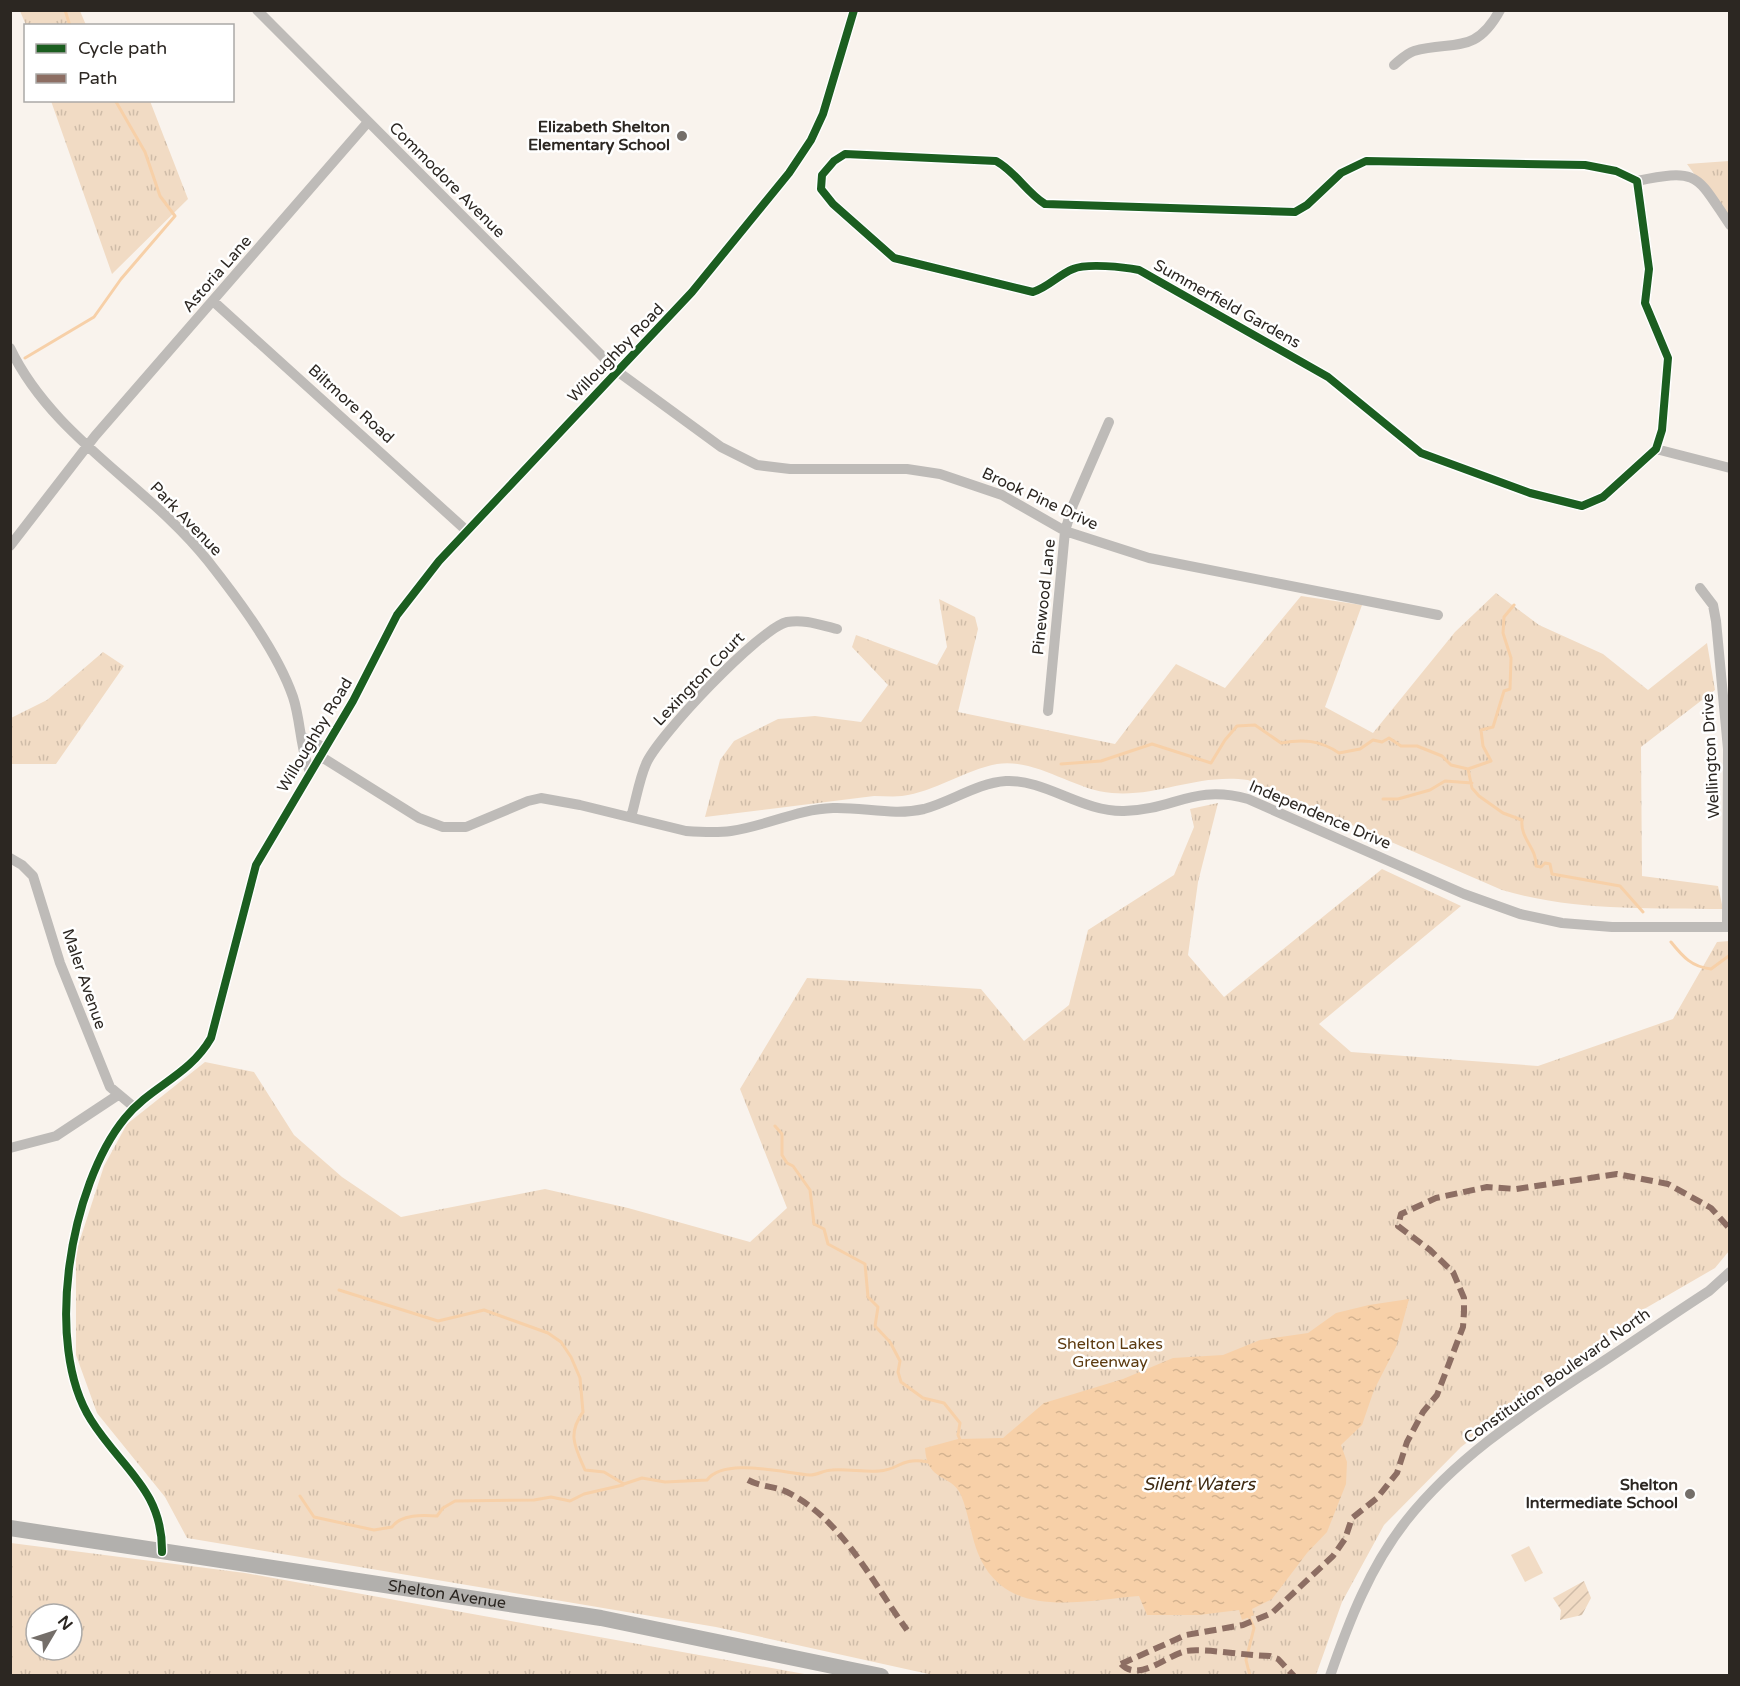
<svg xmlns="http://www.w3.org/2000/svg" width="1740" height="1686" viewBox="0 0 1740 1686" font-family="'Varela Round',sans-serif">
  <style>
    .park { fill: url(#park-tufts); fill-rule: evenodd }
    .garden { fill: url(#garden-furrows) }
    .pitch { fill: #f1dbc4 }
    .water { fill: url(#water-ripples) }
    .lines { fill: none; stroke-linecap: round; stroke-linejoin: round }
    .stream { stroke: #f7d0a8; stroke-width: 3 }
    .street { stroke: #bebbb8; stroke-width: 10 }
    .secondary { stroke: #b2b0ad; stroke-width: 16 }
    .quiet { stroke: #8d6e63; stroke-width: 6; stroke-dasharray: 12 6; stroke-linecap: butt }
    .cycleway-casing { stroke: #fff; stroke-width: 11 }
    .cycleway { stroke: #1b5e20; stroke-width: 8 }
    .poi-dot { fill: #746e69; stroke: #fff; stroke-width: 2 }
    .labels { text-anchor: middle; dominant-baseline: central; stroke-width: 5; stroke-linejoin: round; paint-order: stroke }
    .poi-label { font-size: 16px; font-weight: bold; fill: #2c2722; stroke: #fff; text-anchor: end }
    .street-label { font-size: 16px; fill: #2c2722; stroke: #fff }
    .park-label { font-size: 16px; fill: #5d3b11; stroke: #fff }
    .water-label { font-size: 18px; font-style: italic; fill: #3f2a12; stroke: #fff }
  </style>
  <defs>
    <pattern id="park-tufts" width="24" height="20" patternUnits="userSpaceOnUse" patternTransform="scale(1.5)"><rect width="24" height="20" fill="#f1dbc4"/><path d="M3 7l-1-3M5 7V3M7 7l1-3M15 17l-1-3M17 17v-4M19 17l1-3" fill="none" stroke="#cfbca8"/></pattern>
    <pattern id="garden-furrows" width="10" height="10" patternUnits="userSpaceOnUse" patternTransform="scale(1.5)"><rect width="10" height="10" fill="#f1dbc4"/><path d="M-1 1l2-2M0 10L10 0M9 11l2-2" fill="none" stroke="#cfbca8"/></pattern>
    <pattern id="water-ripples" width="26" height="14" patternUnits="userSpaceOnUse" patternTransform="scale(1.5)"><rect width="26" height="14" fill="#f7d0a8"/><path d="M2 4q2-2 4 0t4 0M15 11q2-2 4 0t4 0" fill="none" stroke="#d4b390"/></pattern>
  </defs>
  <rect width="100%" height="100%" fill="#f9f3ed"/>
  <path class="park" d="M20 11H80L86 25H26Z
    M51 101H150L188 199 112 274Z
    M1729 161V222L1687 164Z
    M1496 593 1539 625 1603 654 1648 690 1707 643 1715 690 1641 747 1642 876 1718 886 1723 909C1648 908 1574 911 1502 890L1248 780C1198 773 1159 797 1112 793 1073 790 1037 758 997 764 965 770 934 792 902 796 893 797 883 796 874 796L705 817 720 760 734 741 778 719 815 716 861 722 888 685 852 647 856 635 937 665 947 647 939 599 975 617 978 629 958 712 1115 744 1176 664 1225 688 1301 596 1362 605 1325 707 1373 733 1455 632Z
    M103 652 124 666 56 764H11V718L47 700Z
    M1218 803 1198 882 1188 955 1224 997 1382 869 1461 906 1319 1024 1351 1052 1538 1066 1673 1019 1717 942 1729 941V1251L1715 1268 1639 1312 1461 1447 1384 1525 1342 1602 1316 1675H933L716 1627 187 1538 165 1497 97 1413 76 1355V1252L104 1166 127 1124 205 1062 254 1072 294 1135 342 1177 401 1217 545 1189 628 1208 750 1242 787 1208 740 1089 807 978 981 989 1024 1041 1069 1005 1088 930 1174 875 1194 827 1190 809Z
    M11 1543 245 1573 810 1675H11ZM36 1614H72V1650H36Z"/>
  <path class="garden" d="M1584 1581 1591 1598 1582 1615 1560 1620 1561 1610 1553 1598Z"/>
  <path class="pitch" d="M1529 1546 1543 1573 1525 1582 1511 1555Z"/>
  <path class="water" d="M1409 1299 1396 1347 1374 1390 1362 1425 1341 1445 1347 1462 1346 1484 1327 1532 1307 1553 1272 1599 1252 1609 1254 1615 1242 1620 1239 1610 1199 1615H1147L1139 1596C1078 1601 1002 1622 976 1548 970 1530 968 1512 961 1495 951 1473 927 1483 925 1448L958 1439 1003 1438 1044 1403 1123 1379 1173 1358 1223 1355 1260 1340 1308 1333 1336 1313 1369 1305Z"/>
  <g class="lines">
    <path class="stream" d="M65 10 70 26
      M25 358 94 317 121 279 175 216 160 196 145 152 115 100
      M1061 764 1101 761 1152 744 1211 763 1225 740 1237 726 1255 725 1281 743C1303 739 1320 740 1339 753L1360 749 1373 740 1382 742 1389 738 1401 746H1417L1442 756 1451 765 1468 769 1472 788 1479 796 1503 813 1522 820C1520 839 1537 848 1536 866L1541 867 1545 863 1550 864 1552 874 1620 886 1643 912
      M1468 769 1491 761 1483 746 1481 730 1493 727 1504 691 1510 689 1511 658 1503 633 1504 617 1514 605
      M1383 799H1398L1430 790 1445 781 1472 783
      M1671 942C1683 957 1692 967 1711 969L1730 955
      M775 1126 782 1134V1155L787 1163 793 1166 810 1190 814 1224 824 1229 828 1244 865 1264 868 1297 878 1307 875 1326 890 1342 900 1361 898 1372 901 1382 923 1398 944 1403 960 1423 958 1435 961 1442
      M339 1290 438 1321 484 1310 548 1333 561 1342 571 1357 580 1378 583 1412C567 1434 575 1447 585 1470L604 1472 624 1484 642 1478 665 1482 707 1480C724 1457 783 1473 810 1475 818 1475 824 1470 832 1470 848 1469 864 1472 879 1471 900 1470 899 1457 928 1462
      M300 1496 314 1517 374 1530 392 1527C401 1514 423 1515 437 1516L443 1508 455 1501 534 1500 551 1497 570 1501 584 1494 623 1485
      M1248 1614 1254 1628 1246 1660 1250 1676"/>
    <path class="street" d="M257 10 617 371 721 447 757 465 790 469H907L940 474 1002 495 1065 531 1149 558 1438 615
      M1394 65C1400 60 1407 53 1414 51 1453 40 1475 56 1500 10
      M845 154 996 161C1016 172 1026 192 1045 204L1295 212 1307 205 1341 173 1366 161 1585 165 1616 171 1637 181 1649 269 1645 303 1668 358 1662 430 1656 449 1603 497 1582 506 1530 493 1421 453 1328 377 1139 270C1124 267 1087 263 1073 269 1058 275 1049 287 1033 292L894 258 833 204 821 189 822 175 834 161Z
      M1637 181C1700 168 1696 175 1730 225
      M213 301 467 531
      M10 348C53 438 148 485 208 561 238 599 277 651 293 697 301 721 300 749 310 772
      M1656 449 1730 468
      M10 546 95 436 368 122
      M1700 588 1713 605 1716 621 1728 749 1727 927
      M1048 711 1065 531 1073 505 1109 422
      M303 737 325 748
      M320 756 419 818 443 827H466L528 801 541 798 580 805 686 831C701 832 716 833 731 831 766 826 798 809 833 808 864 807 893 816 924 809 951 802 977 783 1006 781 1045 779 1082 812 1124 811 1174 810 1193 784 1248 799L1464 894 1520 914 1562 923 1612 927H1730
      M631 817C636 800 639 780 646 764 657 737 760 628 787 622 805 619 820 625 837 629
      M10 858 22 865 33 876 60 963 110 1087 134 1107
      M10 1148 56 1136 118 1095
      M162 1552C163 1490 121 1468 91 1420 43 1345 70 1185 125 1118 151 1086 189 1076 211 1038L256 865 353 701 397 615 439 561 692 292 789 173 811 140 823 114 854 10
      M1330 1676C1349 1621 1370 1567 1406 1521 1455 1459 1519 1417 1584 1374 1626 1347 1667 1318 1709 1291L1730 1272"/>
    <path class="secondary" id="s1" d="M10 1528 601 1618 881 1676"/>
    <path class="quiet" d="M748 1480C761 1487 774 1486 787 1492 842 1519 872 1582 907 1630
      M1121 1664 1186 1635 1243 1625 1272 1613 1333 1556 1345 1539 1352 1518 1377 1498 1397 1473 1407 1442 1423 1412 1437 1395 1463 1327 1464 1312V1298L1453 1272 1430 1250 1398 1226 1401 1214 1436 1198 1487 1187 1516 1189 1617 1174 1668 1184 1711 1208 1730 1229
      M1121 1664C1139 1683 1167 1655 1186 1651 1204 1648 1249 1656 1270 1656L1278 1659 1294 1676"/>
    <defs>
      <path id="cycleway" d="M845 154 996 161C1016 172 1026 192 1045 204L1295 212 1307 205 1341 173 1366 161 1585 165 1616 171 1637 181 1649 269 1645 303 1668 358 1662 430 1656 449 1603 497 1582 506 1530 493 1421 453 1328 377 1139 270C1124 267 1087 263 1073 269 1058 275 1049 287 1033 292L894 258 833 204 821 189 822 175 834 161Z
        M162 1552C163 1490 121 1468 91 1420 43 1345 70 1185 125 1118 151 1086 189 1076 211 1038L256 865 353 701 397 615 439 561 692 292 789 173 811 140 823 114 854 10"/>
    </defs>
    <use href="#cycleway" class="cycleway-casing"/>
    <use href="#cycleway" class="cycleway"/>
  </g>
  <g class="poi-dot">
    <circle cx="682" cy="136" r="6"/>
    <circle cx="1690" cy="1494" r="6"/>
  </g>
  <g class="labels">
    <g class="poi-label">
      <text x="670" y="127">Elizabeth Shelton<tspan x="670" dy="18">Elementary School</tspan></text>
      <text x="1678" y="1485">Shelton<tspan x="1678" dy="18">Intermediate School</tspan></text>
    </g>
    <g class="street-label">
      <text transform="translate(447 180) rotate(45)">Commodore Avenue</text>
      <text transform="translate(217 274) rotate(-49)">Astoria Lane</text>
      <text transform="translate(1227 304) rotate(29)">Summerfield Gardens</text>
      <text transform="translate(616 353) rotate(-46)">Willoughby Road</text>
      <text transform="translate(351 404) rotate(42)">Biltmore Road</text>
      <text transform="translate(1040 499) rotate(25)">Brook Pine Drive</text>
      <text transform="translate(186 519) rotate(46)">Park Avenue</text>
      <text transform="translate(1044 597) rotate(-84)">Pinewood Lane</text>
      <text transform="translate(699 679) rotate(-46)">Lexington Court</text>
      <text transform="translate(315 735) rotate(-59)">Willoughby Road</text>
      <text transform="translate(1711 756) rotate(-93)">Wellington Drive</text>
      <text transform="translate(1320 815) rotate(23)">Independence Drive</text>
      <text transform="translate(84 979) rotate(71)">Maler Avenue</text>
      <text transform="translate(1557 1376) rotate(-35)">Constitution Boulevard North</text>
      <text stroke="none"><textPath href="#s1" startOffset="442">Shelton Avenue</textPath></text>
    </g>
    <g class="park-label">
      <text x="1110" y="1344">Shelton Lakes<tspan x="1110" dy="18">Greenway</tspan></text>
    </g>
    <g class="water-label">
      <text x="1199" y="1484">Silent Waters</text>
    </g>
  </g>
  <rect width="1740" height="1686" fill="none" stroke="#2c2722" stroke-width="24"/>
  <rect x="24" y="24" width="210" height="78" fill="#ffffff" stroke="#aba9a7" stroke-width="1.5"/>
  <rect x="36" y="44" width="30" height="9" fill="#1b5e20" stroke="#aba9a7" stroke-width="1.5"/>
  <text x="78" y="54" font-size="18" fill="#2c2722">Cycle path</text>
  <rect x="36" y="74" width="30" height="9" fill="#8d6e63" stroke="#aba9a7" stroke-width="1.5"/>
  <text x="78" y="84" font-size="18" fill="#2c2722">Path</text>
  <g transform="translate(54 1632) rotate(51)"><circle r="28" fill="#ffffff" stroke="#aba9a7" stroke-width="1.5"/>
  <path d="M0-4.5L10 22L0 15L-10 22Z" fill="#746e69"/>
  <text y="-9" font-size="16" font-weight="bold" text-anchor="middle" fill="#2c2722">N</text>
  </g>
</svg>
